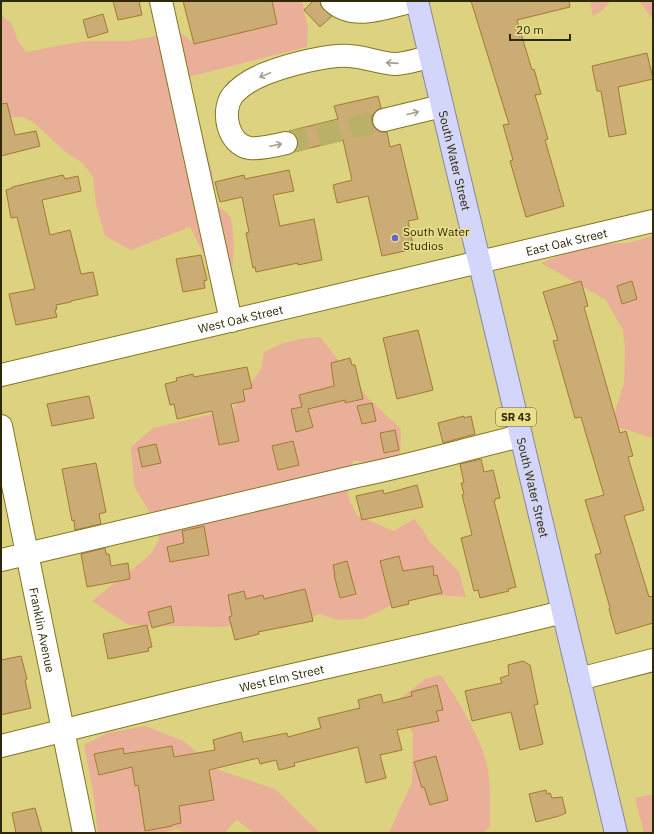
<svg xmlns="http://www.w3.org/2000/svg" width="654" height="834" viewBox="0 0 654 834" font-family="'IBM Plex Sans',sans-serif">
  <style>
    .green { fill: #eaaf99 }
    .building { fill: #cbac74; stroke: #a17b2f }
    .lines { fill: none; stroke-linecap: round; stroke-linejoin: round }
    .minor-tunnel { stroke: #bab068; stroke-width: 22; stroke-dasharray: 22 11; stroke-linecap: butt }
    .minor-casing { stroke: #827722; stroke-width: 24 }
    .major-casing { stroke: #8687a2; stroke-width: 24 }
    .minor { stroke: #fff; stroke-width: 22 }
    .major { stroke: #d3d6fa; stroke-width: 22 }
    .oneway { stroke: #a19f8f }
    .poi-dot { fill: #6861da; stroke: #eadf8d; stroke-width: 1.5 }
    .labels { text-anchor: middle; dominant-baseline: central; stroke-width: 3; stroke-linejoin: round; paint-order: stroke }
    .shield { fill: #eadf8d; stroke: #66602e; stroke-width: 1 }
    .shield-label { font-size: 11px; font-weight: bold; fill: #2e2906 }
    .street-label { font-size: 12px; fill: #2e2906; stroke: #eadf8d }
    .poi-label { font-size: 12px; fill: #2e2906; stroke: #eadf8d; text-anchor: start }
  </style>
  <rect width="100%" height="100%" fill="#ddd280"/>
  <path class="green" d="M160 1 175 21 181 33 194 44 277 24 272 1H302L308 28 307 47 188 77 213 176 216 206C219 208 226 211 229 215 236 227 233 261 232 275L210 266 190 227 131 250 105 236 96 204 93 177 82 162 69 155 34 123 23 117 1 118V15L11 23 19 42 26 52 67 44 87 41H129L156 36Z
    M590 1H611L603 10 593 16Z
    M639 1H653V19Z
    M653 236V438L614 426 615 411 624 383 625 349 623 330 606 300 541 263 572 251 610 244 628 243Z
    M320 337 368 398 401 429 400 461 377 465 353 460 347 489 350 502 358 516 394 531 414 519 423 530 429 541 459 572 466 597 415 594 363 619 337 620 320 614 280 629 263 618 223 627 129 625 92 601 150 555 159 540V534L150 513 134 486 131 447 153 428 233 409 261 369 264 352C282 342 299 338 320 337Z
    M441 675C458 701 480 735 487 765 491 784 490 806 490 826L484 833H389L412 782 413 734 397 701 425 679Z
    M145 726 184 741 216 769 275 789 320 833H254L237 820 232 824 225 833H185L178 829 161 833H98L93 791 84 745 107 733Z
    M653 794V833H644L635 798Z"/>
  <path class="building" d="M113 1H139L142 15 118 20Z
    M183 1H272L277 24 194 44Z
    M313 1H320L321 6 332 16 320 27 304 10Z
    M471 1H569L570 7 517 20 532 70 534 69 541 94 535 95 548 139 545 140 564 206 526 217 510 161 513 160 503 125 509 124Z
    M103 14 108 32 88 38 83 20Z
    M647 53 653 79 618 87 626 134 609 137 601 91H597L592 66Z
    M378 96 381 108 376 111 372 116V123L375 128 380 132H387L390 147 400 144 418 219 408 221 414 249 382 256 368 196 337 203 333 185 352 180 343 140 294 152 298 147V140L295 135 289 131 338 119 334 106Z
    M7 103 15 135 36 131 40 146 1 156V104Z
    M289 170 294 191 273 195 280 226 314 219 322 260 298 265V263L256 272 255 267 253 268 246 233 249 232 242 197 220 202 215 182 244 175 245 179Z
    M63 175 65 179 78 176 81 191 42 200 50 235 70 230 81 274 93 272 98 295 71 301V302L56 305 57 309 55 310 57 317 16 325 9 294 35 289 17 217 11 218 6 190 12 188V187Z
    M201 255 207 280 204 281 205 288 183 292 176 259Z
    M581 281 588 306 584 307 620 433 626 431 633 456 628 457 644 510 624 516 649 597 653 596V623L616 634 609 609 610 608 595 555 601 553 585 500 604 495 581 417 575 418 553 341 558 340 543 292Z
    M632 281 637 299 622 304 617 286Z
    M418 330 433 390 397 399 383 338Z
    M350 358 352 365H355L363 399 345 403V400L308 409 313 427 296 432 291 409 302 407 299 395 334 386 331 363Z
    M247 367 252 388 243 390 245 401 231 404 239 441 219 445 212 411 177 419 174 404 170 405 165 384 177 381 176 378 193 374 194 377Z
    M89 396 94 418 52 426 47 404Z
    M372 403 376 421 362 424 357 406Z
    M464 416V418L471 416 475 434 443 443 438 423Z
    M395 430 399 450 384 453 380 433Z
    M293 441 299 465 278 470 272 446Z
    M156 444 161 463 142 467 138 448Z
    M481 459 484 472 493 470 500 498 495 499V501H494L516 587 508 589 509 591 480 598 478 590 474 591 461 538 472 535 462 495 464 494 461 483H464L460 464Z
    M96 463 106 512 99 514 101 524 75 530 74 520 72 521 62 469Z
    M417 485 423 507 362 520 356 496 383 490 384 494Z
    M204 526 209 555 170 562 167 547 184 543 182 531Z
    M105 548 106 554H109L111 566 128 563 130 579 87 587 81 554Z
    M399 556 403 571 433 566 434 576 437 575 442 593 408 601 409 604 392 608 380 561Z
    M347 561 356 594 340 598 334 575H335L333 565Z
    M305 589 313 621 258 632 259 634 235 640 229 617 232 616 228 595 244 591 246 599 263 595 264 599Z
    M171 606 174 622 152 628 148 612Z
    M147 625 152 647 148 648 149 651 108 659 103 634Z
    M21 656 27 679 25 680 31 708 1 715V660Z
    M523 661 530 665 538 704 534 705 543 744 520 750 511 712 472 721 465 691 502 683 500 678 509 675 508 665Z
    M437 685 443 710 436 711 439 721 397 730 402 750 380 755 386 778 366 783 358 747 294 763 295 766 279 770 276 760 260 764 258 758 209 770 214 800 179 806 181 823 172 825V826L145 831 138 785 135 786 132 767 99 775 94 754 123 748 124 754 172 746 174 757 215 750 213 740 241 732 243 742 287 733 288 737 321 728 318 718 360 708 358 700 381 694 383 703 412 696 411 692Z
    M436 756 448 800 430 805 424 787 422 788 414 762Z
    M546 790 547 794 550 793 552 798 562 797 566 813 559 816 536 822 529 794Z
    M35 808 42 833H16L12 813Z"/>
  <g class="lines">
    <path class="minor-tunnel" d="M286 143 384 120"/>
    <defs>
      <g id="minor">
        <path d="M161 1 231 321"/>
        <path d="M332 1C353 22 388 7 413 1"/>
        <path d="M384 120 442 106"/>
        <path d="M286 143C274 146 261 149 250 148 228 145 221 112 232 96 241 85 254 78 267 73 288 65 328 54 350 56 365 57 379 63 395 64 406 64 419 59 430 57"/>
        <path id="s1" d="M1 375 653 221"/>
        <path id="s2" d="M1 426 84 833"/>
        <path d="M1 560 357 476C412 465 466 449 521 436"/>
        <path d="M579 679 653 660"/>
        <path id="s3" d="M1 746C63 731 124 715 186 700 311 670 438 643 563 612"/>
      </g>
      <g id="major">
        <path id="s4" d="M417 1 616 833"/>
      </g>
    </defs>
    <use href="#minor" class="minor-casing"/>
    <use href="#major" class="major-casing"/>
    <use href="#minor" class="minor"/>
    <use href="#major" class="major"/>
  </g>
  <defs><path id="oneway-shaft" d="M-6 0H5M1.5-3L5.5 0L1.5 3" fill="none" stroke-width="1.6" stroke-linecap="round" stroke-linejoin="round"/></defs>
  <g class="oneway">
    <use href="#oneway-shaft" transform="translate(392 63) rotate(-176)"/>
    <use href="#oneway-shaft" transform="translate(265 75) rotate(158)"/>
    <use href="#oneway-shaft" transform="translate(413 113) rotate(-14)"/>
    <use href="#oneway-shaft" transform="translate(276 145) rotate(-12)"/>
  </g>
  <circle class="poi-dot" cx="395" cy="238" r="4"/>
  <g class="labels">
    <rect class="shield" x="496" y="408" width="40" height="18" rx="3"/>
    <g class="shield-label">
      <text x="516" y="417">SR 43</text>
    </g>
    <g class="street-label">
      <text stroke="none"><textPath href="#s4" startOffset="164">South Water Street</textPath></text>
      <text stroke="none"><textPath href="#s1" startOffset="581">East Oak Street</textPath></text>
      <text stroke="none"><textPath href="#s1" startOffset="246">West Oak Street</textPath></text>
      <text stroke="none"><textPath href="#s4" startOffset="500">South Water Street</textPath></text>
      <text stroke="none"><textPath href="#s2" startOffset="208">Franklin Avenue</textPath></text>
      <text stroke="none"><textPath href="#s3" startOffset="289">West Elm Street</textPath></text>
    </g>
    <g class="poi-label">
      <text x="403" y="231">South Water<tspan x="403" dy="14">Studios</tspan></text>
    </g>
  </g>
  <rect width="654" height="834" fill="none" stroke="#2e2906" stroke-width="4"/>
  <path d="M510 34v6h60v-6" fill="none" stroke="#2e2906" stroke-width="2"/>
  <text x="516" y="34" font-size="12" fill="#2e2906" stroke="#eadf8d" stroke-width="3" paint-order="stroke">20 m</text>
</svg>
